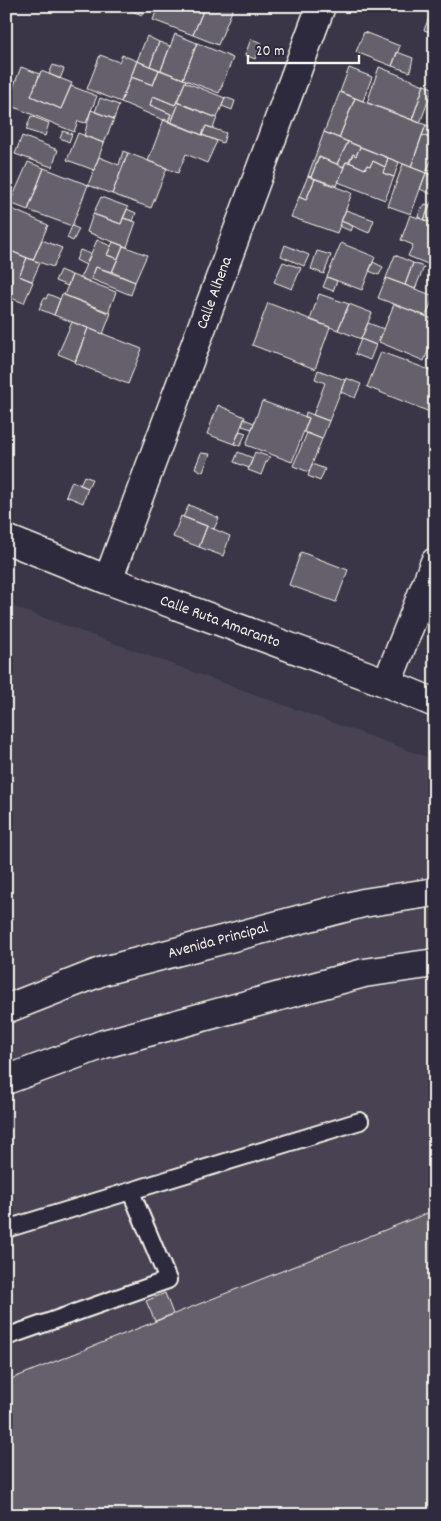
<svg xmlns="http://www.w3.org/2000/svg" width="441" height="1521" viewBox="0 0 441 1521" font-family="Dekko,sans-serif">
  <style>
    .built { fill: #484352 }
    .building { fill: #65616c; stroke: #f4f1e8 }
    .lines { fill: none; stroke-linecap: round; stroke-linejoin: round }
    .service-casing { stroke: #f4f1e8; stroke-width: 20 }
    .minor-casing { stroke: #f4f1e8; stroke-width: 31 }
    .secondary-casing { stroke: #f4f1e8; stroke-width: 31 }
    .service { stroke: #2f2a3d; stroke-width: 16 }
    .minor { stroke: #2f2a3d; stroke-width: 28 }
    .secondary { stroke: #2f2a3d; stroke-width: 28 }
    .labels { text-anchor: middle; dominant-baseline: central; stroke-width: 4.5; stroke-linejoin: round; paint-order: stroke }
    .street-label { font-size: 16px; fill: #f4f1e8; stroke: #2f2a3d }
  </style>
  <rect width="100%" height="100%" fill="#3b3647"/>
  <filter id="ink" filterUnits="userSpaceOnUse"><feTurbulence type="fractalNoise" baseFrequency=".02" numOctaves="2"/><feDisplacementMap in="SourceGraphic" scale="10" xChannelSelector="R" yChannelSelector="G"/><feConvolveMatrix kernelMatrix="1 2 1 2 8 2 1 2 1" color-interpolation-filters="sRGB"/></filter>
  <g filter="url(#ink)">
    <path class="built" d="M6 604 435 760V1515H6Z"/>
    <path class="building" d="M119 6H146L142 15Z
      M158 6H205L193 35 153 20Z
      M205 6H234L218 45 193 35Z
      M432 10 435 11V34L424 30Z
      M364 32 400 46 392 66 356 52Z
      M175 34 197 43 183 79 161 70Z
      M147 36 159 42 150 66 137 61Z
      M251 39 262 43 255 59 245 55Z
      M159 42 170 46 161 70 150 66Z
      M197 43 233 58 219 93 183 79Z
      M397 52 413 58 410 72 392 66Z
      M100 55 119 62 122 55 137 61 121 102 87 89Z
      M137 61 159 70 153 85 131 77Z
      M53 65 64 69 60 79 49 74Z
      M21 67 40 74 31 96 61 109 71 86 97 96 86 123 78 121 74 132 7 104Z
      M379 67 424 85 412 120 367 103Z
      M349 68 372 77 363 101 340 92Z
      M159 70 186 80 175 105 153 96 150 105 171 114 168 122 121 102 131 77 153 85Z
      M41 71 72 83 61 109 31 96Z
      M185 82 225 98 217 118 177 102Z
      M424 85 433 88 420 123 412 120Z
      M340 92 355 98 339 138 324 132Z
      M153 96 175 105 177 102 179 103 171 123 168 122 171 114 150 105Z
      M225 97 235 101 232 110 222 106Z
      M100 98 119 105 114 119 95 112Z
      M355 98 426 125 411 167 339 138Z
      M179 103 217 118 213 128 206 126 202 135 171 123Z
      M91 110 114 119 104 143 84 136Z
      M31 116 49 123 45 136 26 130Z
      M164 119 217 141 207 163 186 154 178 173 148 161Z
      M426 125 435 128V140L422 135Z
      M206 126 226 133 223 143 202 135Z
      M63 131 72 134 69 142 60 138Z
      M324 132 348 142 337 164 319 157 311 177 308 176Z
      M78 133 104 143 94 170 67 160Z
      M422 135 435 140V151L426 173 411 167Z
      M22 136 58 150 52 167 15 154Z
      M348 142 360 147 356 156 353 154 349 163 346 162 343 167 337 164Z
      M360 147 388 158 385 167 373 161 370 166 367 165 365 169 349 162 353 154 356 156Z
      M123 151 128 153 112 194 88 185 99 157 119 165Z
      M435 151V177L426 173Z
      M128 153 167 168 151 208 112 194Z
      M319 157 344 167 337 186 311 177Z
      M388 158 399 162 394 177 383 173Z
      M373 161 385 167 383 173 394 177 385 200 338 182 346 162H349L365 169 367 165 370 166Z
      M28 162 44 168 28 210 10 203Z
      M403 164 426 173 411 214 388 206Z
      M44 168 88 185 72 226 28 210Z
      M426 173 435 177 433 195 420 189Z
      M308 176 315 179 306 200 299 197Z
      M315 179 352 193 337 233 291 217 299 197 306 200Z
      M435 192V224L424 220Z
      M101 197 128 207 121 224 93 214Z
      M425 204 430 205 424 220 418 217 421 207 423 208Z
      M12 209 48 225 33 260 6 249V224Z
      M127 209 136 213 133 221 123 218Z
      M346 210 374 220 369 233 341 221Z
      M93 214 121 224 123 218 136 222 127 247 87 232Z
      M410 215 435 224V267L408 256 413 245 401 240Z
      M341 221 353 226 351 231 339 226Z
      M72 226 79 229 73 241 67 238Z
      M42 240 62 248 53 267 33 260Z
      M97 240 111 246 107 255 118 259 112 272 96 267 90 282 80 278Z
      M113 242 123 246 118 259 107 255Z
      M341 243 375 257 362 290 327 277Z
      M285 245 309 255 304 266 281 256Z
      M123 246 147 255 135 282 112 272Z
      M6 249 27 258 19 276 33 282 24 303 6 296 12 278 6 276Z
      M80 250 91 254 86 265 76 260Z
      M317 251 331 255 324 274 311 269Z
      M395 255 413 263 405 285 386 278Z
      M27 258 40 263 32 281 19 276Z
      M283 262 301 268 292 289 274 282Z
      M373 262 383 267 379 275 369 271Z
      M413 263 424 267 415 289 405 285Z
      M96 267 135 282 131 295 91 279Z
      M60 270 72 275 68 286 55 281Z
      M72 275 116 292 108 313 64 295Z
      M327 277 337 281 333 291 323 287Z
      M386 278 434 296 426 316 378 298Z
      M48 294 60 299 54 315 39 309 44 298 46 299Z
      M62 294 111 313 103 334 54 315Z
      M319 294 349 304 338 330 310 320Z
      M268 303 330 327 315 369 252 345Z
      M349 304 372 313 361 339 338 330Z
      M394 304 435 320V333L424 361 379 342Z
      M72 322 88 328 75 361 58 354Z
      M368 323 384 329 376 345 361 339Z
      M88 328 142 349 128 384 75 363Z
      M361 339 376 345 370 360 355 354Z
      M381 352 435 372V414L367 387Z
      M318 370 345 380 329 421 313 415 325 383 315 379Z
      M346 378 361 384 355 398 341 392Z
      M262 401 309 418 292 462 246 445Z
      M218 405 245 417 234 444 207 434Z
      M306 412 329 421 322 439 304 432 309 418 305 417Z
      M244 419 254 423 252 429 242 426Z
      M240 431 246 433 240 446 234 444Z
      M307 433 322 439 309 472 293 466Z
      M238 452 253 458 249 468 234 462Z
      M255 452 270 457 267 462H266L261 475 248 470Z
      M201 453 210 454 203 472 195 468Z
      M312 464 325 469 320 481 308 476Z
      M84 476 92 479 88 488 80 485Z
      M72 481 88 488 83 503 66 496Z
      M189 505 219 518 214 529 183 517Z
      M181 516 207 526 199 547 173 537Z
      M207 526 230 536 223 556 199 547Z
      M301 552 348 570 336 602 289 585Z
      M435 1210V1515H6V1381Z
      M165 1293 173 1314 155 1321 146 1301Z"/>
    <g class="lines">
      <defs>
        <path id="service" d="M6 1229 360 1121
          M6 1337 168 1280 131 1192"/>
        <path id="minor" d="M6 539 108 580 387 683 435 703
          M108 580 321 6
          M387 683 435 562"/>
        <path id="secondary" d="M6 1009 103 971 363 903 435 892
          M6 1080 104 1044 364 973 435 963"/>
      </defs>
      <use href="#service" class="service-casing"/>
      <use href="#minor" class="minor-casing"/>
      <use href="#secondary" class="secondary-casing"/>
      <use href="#service" class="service"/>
      <use href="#minor" class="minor"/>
      <use href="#secondary" class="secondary"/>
    </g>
  </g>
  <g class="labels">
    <g class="street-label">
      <text transform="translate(215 293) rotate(-70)">Calle Alhena</text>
      <text transform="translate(220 622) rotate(20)">Calle Ruta Amaranto</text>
      <text transform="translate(218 941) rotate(-15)">Avenida Principal</text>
    </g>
  </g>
  <rect width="441" height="1521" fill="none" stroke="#2f2a3d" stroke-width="25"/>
  <rect x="12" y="12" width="416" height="1496" fill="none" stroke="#f4f1e8" stroke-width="2" filter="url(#ink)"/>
  <path d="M248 55v8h111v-8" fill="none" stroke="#f4f1e8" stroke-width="2.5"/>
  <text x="256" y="55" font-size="15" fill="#f4f1e8" stroke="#2f2a3d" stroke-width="4" paint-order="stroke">20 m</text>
</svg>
